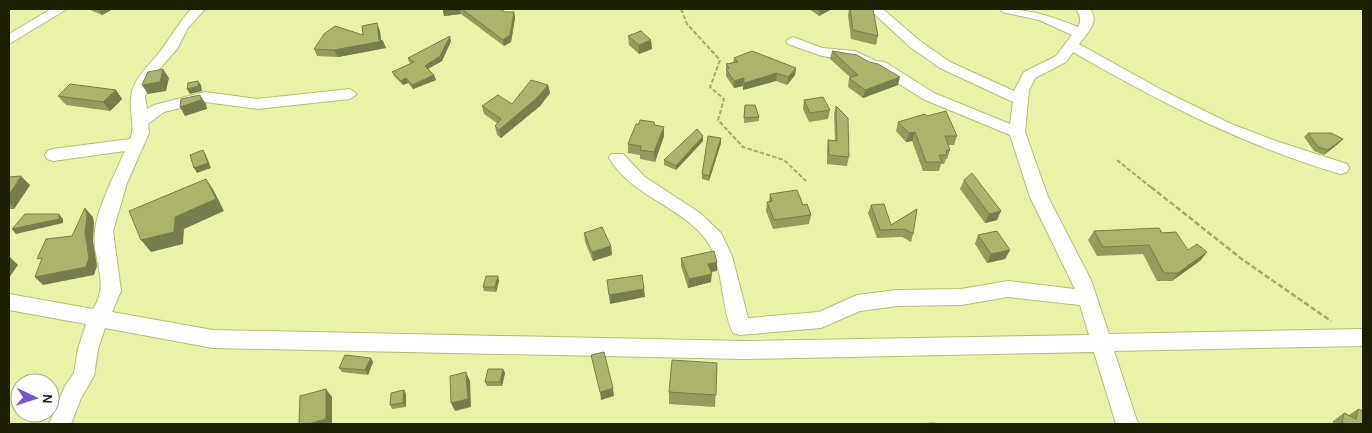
<svg xmlns="http://www.w3.org/2000/svg" width="1372" height="433" viewBox="0 0 1372 433" font-family="Karla,sans-serif">
  <style>
    .lines { fill: none; stroke-linecap: round; stroke-linejoin: round }
    .street-casing { stroke: #b6be74; stroke-width: 2 }
    .path-far1 { stroke: #a6ad70; stroke-width: 2; stroke-dasharray: 4.5 2; stroke-linecap: butt }
    .path { stroke: #a6ad70; stroke-width: 2.5; stroke-dasharray: 5.5 2.5; stroke-linecap: butt }
    .street { fill: #fff; fill-rule: evenodd }
    .wall { fill: #949b5c }
    .shaded-wall { fill: #787e4b }
    .building { fill: #acb46b; stroke: #787e4b }
  </style>
  <rect width="100%" height="100%" fill="#e9f2a6"/>
  <g class="lines">
    <defs>
      <path id="street" d="M51 9H67L9 44V34Z
        M191 9H205L188 28 177 49 154 75 145 97 147 109 154 105 205 92 257 99 350 89 357 94 350 99 257 109 205 102 164 112 148 124 149 133 127 183 113 231 121 291 112 312 213 330 745 341 1089 335 1080 305 1008 297 961 305 897 306 860 311 821 328 740 335 733 333C720 306 724 265 707 241 682 206 632 197 609 158L611 154H623L645 177 700 213 721 233 732 256 748 318 819 312 857 295 897 290 961 289 1008 281 1075 289 1030 197 1010 135 923 99 877 70 868 69 856 61 822 56 788 44 786 41 793 37 822 48 855 51 876 61 885 62 934 93 1010 124 1013 102 940 68 910 47 869 9H883L920 41 950 62 1014 91 1024 72 1056 56 1072 35 1039 20 1002 12 1001 9C1030 9 1051 16 1078 27 1082 21 1080 15 1076 9H1090C1100 22 1087 33 1079 44L1162 90 1229 123 1276 141 1347 164 1349 168 1347 172 1341 174C1245 146 1159 102 1073 52L1066 62 1035 78 1029 90 1025 132 1048 197 1091 280 1109 334 1363 329V346L1114 351 1138 424H1116L1094 352 745 359 213 348 105 328 98 349 94 376 81 398 71 424H49L65 386 74 373 78 349 86 324 9 310V294L93 309C111 282 91 259 95 230 98 207 115 173 125 151L53 161 47 159 45 155 47 151 53 149 130 139C136 126 129 112 131 97 134 74 155 62 166 43 175 31 181 20 191 9Z"/>
    </defs>
    <use href="#street" class="street-casing"/>
    <path class="path-far1" d="M681 9 687 24 720 60 710 87 724 99 718 120 743 147 784 160 806 181
      M1117 160 1153 189"/>
    <path class="path" d="M1151 187 1243 260 1331 321"/>
    <use href="#street" class="street"/>
  </g>
  <path class="wall" d="M88 9H113L102 15Z
    M443 9H501L505 12H514L515 18 511 42 504 46 461 14 444 16Z
    M809 9H832L819 16Z
    M849 9H873L878 36 876 45 851 39 848 15Z
    M380 31 381 40 383 41 386 48 338 57 317 56 314 49Z
    M628 36 651 40 652 49 639 54 629 45Z
    M451 41 442 61 428 69 434 75 436 80 413 89 408 83 403 85 394 76 392 72 411 63 409 62 408 58Z
    M832 51 898 85 863 98 848 87 849 78H851L830 59Z
    M734 58 796 68 795 75 787 85 776 81 743 90V86L734 88 726 76V64L733 63Z
    M548 85 550 93 540 106 501 138 497 135 495 126 497 123 484 114 482 106 512 104Z
    M116 90 122 99 110 111 66 105 58 96Z
    M804 100 830 110 828 119 809 122 803 109Z
    M745 105 759 117V121L744 123Z
    M836 106 849 157 847 166 827 164V149L828 140 835 141 834 114Z
    M927 116 957 136 954 145H948L950 150 947 159H946L944 164H941L939 171H923L912 141 906 142 896 131 898 122Z
    M655 125 664 127V136L655 162 640 159V155L628 153V144Z
    M1308 133 1343 139 1339 143 1324 155 1314 151 1304 137Z
    M703 136V141L676 170 664 165V160Z
    M721 138V143L709 181 702 179V174Z
    M9 177 30 185 14 209H9Z
    M964 180 997 220 985 223 960 189Z
    M770 194 803 205 811 215 809 224 773 229 766 211 767 202H769Z
    M871 205 891 225 917 209 913 234 911 242 902 237 877 238 868 213Z
    M1094 231 1162 233 1188 250 1201 260 1172 281H1157L1143 254 1097 256 1088 240Z
    M584 233 611 246 612 255 593 261 585 242Z
    M978 235 1010 250 1005 259 987 263 975 244Z
    M681 258 717 271 711 272V282L688 288 681 266Z
    M498 276 499 281 496 292 484 291 483 287Z
    M371 358 373 362 368 375 342 372 339 368Z
    M717 363 715 407 669 404V392Z
    M503 369 505 373 502 386H487L485 382Z
    M404 390 406 394V407L392 409 390 405Z
    M1358 409 1363 424H1333V421L1344 413 1349 415Z"/>
  <path class="shaded-wall" d="M102 9H113L102 15 99 10Z
    M450 9H460L461 14 444 16 443 10Z
    M824 9H832L819 16 820 11Z
    M514 12 515 18 511 42 504 46 503 40Z
    M377 23 380 31 381 41H383L386 48 338 57 334 50 379 40Z
    M450 36 451 41 442 61 426 70 425 66Z
    M651 40 652 49 639 54V45Z
    M796 68 795 75 787 85 788 77Z
    M163 69 169 78 166 91 148 94 142 85Z
    M777 73 776 81 743 90 744 83Z
    M434 75 436 80 413 89 412 85Z
    M900 77 898 85 863 98 865 90Z
    M406 78 408 83 403 85 401 81Z
    M744 78 743 86 734 88V81Z
    M198 81 201 85 202 91 190 94 187 89Z
    M548 85 550 93 540 106 501 138 499 130Z
    M116 90 122 99 110 111 103 102Z
    M200 95 206 104 207 109 185 116 180 107Z
    M664 127V136L655 162 654 152Z
    M915 132 912 141 906 142 909 133Z
    M703 136V141L676 170V166Z
    M721 138V143L709 181V176Z
    M1343 139 1339 143 1324 155 1328 150Z
    M203 150 206 155 211 168 197 173 194 168Z
    M21 176 30 185 14 209 9 203V195Z
    M206 179 214 191 224 211 184 229 183 244 151 252 141 240 175 217Z
    M85 208 93 217 94 223 93 241 97 266 94 275 43 285 35 277 85 233Z
    M1001 211 997 220 985 223 989 214Z
    M59 214 63 219V223L16 234 12 229Z
    M611 246 612 255 593 261 592 252Z
    M1010 250 1005 259 987 263 991 254Z
    M1207 252 1201 260 1172 281 1178 273Z
    M9 256 18 265 9 278Z
    M717 262V271L708 272V264Z
    M712 274 711 282 688 288 689 279Z
    M498 276 499 281 496 292 495 287Z
    M644 289 645 297 610 304 609 295Z
    M371 358 373 362 368 375 365 370Z
    M503 369 505 373 502 386 500 382Z
    M466 372 470 381 471 407 455 411 451 403Z
    M613 388 614 396 601 400 600 392Z
    M326 389 332 397V424H308Z
    M404 390 406 394V407L403 403Z"/>
  <path class="building" d="M462 9H501L505 12H514L510 35 503 40Z
    M816 9H824L820 11Z
    M850 9H873L878 36 853 30Z
    M377 23 379 40 383 41 334 50 314 49 324 34 335 26 363 35 362 26Z
    M641 31 651 40 639 45 628 36Z
    M450 36 440 56 425 66 434 75 412 85 406 78 401 81 392 72 414 62 408 58Z
    M752 51 796 68 788 77 777 73 744 83V78L734 81 726 69 729 68 726 64 738 62 734 58Z
    M832 51 857 55 869 62 878 64 900 77 865 90 849 78 858 75Z
    M163 69 160 82 142 85 148 72Z
    M531 80 548 85 538 97 499 130 495 126 501 119 482 106 498 95 512 104Z
    M198 81 199 86 187 89 188 83Z
    M70 84 116 90 103 102 58 96Z
    M200 95 201 100 180 107 181 99Z
    M823 97 830 110 810 113 804 100Z
    M745 105H755L759 117 744 118Z
    M836 106 848 118 849 157 829 155 828 140 837 141Z
    M946 111 957 136H945L950 150H946L947 155H939L942 162H926L915 132 909 133 898 122 925 114 927 116Z
    M640 120 654 122 655 125 664 127 654 152 640 150 641 146 628 144 636 124H639Z
    M697 129 703 136 676 166 664 160Z
    M1308 133H1331L1343 139 1328 150 1318 147Z
    M708 136 721 138 709 176 702 174Z
    M203 150 208 163 194 168 190 155Z
    M972 173 1001 211 989 214 964 180Z
    M21 176 9 195V177Z
    M206 179 216 199 175 217 174 232 141 240 129 211Z
    M797 190 803 205 807 204 811 215 774 220 767 202 772 201 770 194Z
    M884 204 891 225 917 209 913 234 905 229 880 230 871 205Z
    M85 208 87 215 85 233 89 258 86 267 35 277 42 258 37 259 46 239 72 236Z
    M25 214H59V219L12 229Z
    M602 227 611 246 592 252 584 233Z
    M1159 228 1162 233 1176 232 1188 250 1197 244 1207 252 1178 273H1164L1149 245 1103 247 1094 231Z
    M997 231 1010 250 991 254 978 235Z
    M714 251 717 262 708 264 712 274 689 279 681 258Z
    M642 275 644 289 609 295 607 280Z
    M486 276H498L495 287H483Z
    M604 352 613 388 600 392 591 355Z
    M345 355 371 358 365 370 339 368Z
    M672 360 717 363 716 395 669 392Z
    M488 369H503L500 382H485Z
    M466 372 468 399 451 403 450 376Z
    M326 389V419L308 424H299L300 396Z
    M404 390 403 403 390 405 391 393Z
    M1358 409 1363 411V424H1342L1344 413 1356 419Z
    M935 423V424H915Z"/>
  <rect width="1372" height="433" fill="none" stroke="#1d1f02" stroke-width="20"/>
  <g transform="translate(35 398) rotate(94)"><circle r="24" fill="#ffffff" stroke="#a5a59a"/>
  <path d="M0-4L9 19L0 12L-9 19Z" fill="#7955ce"/>
  <text y="-8" font-size="14" font-weight="bold" text-anchor="middle" fill="#1d1f02">N</text>
  </g>
</svg>
